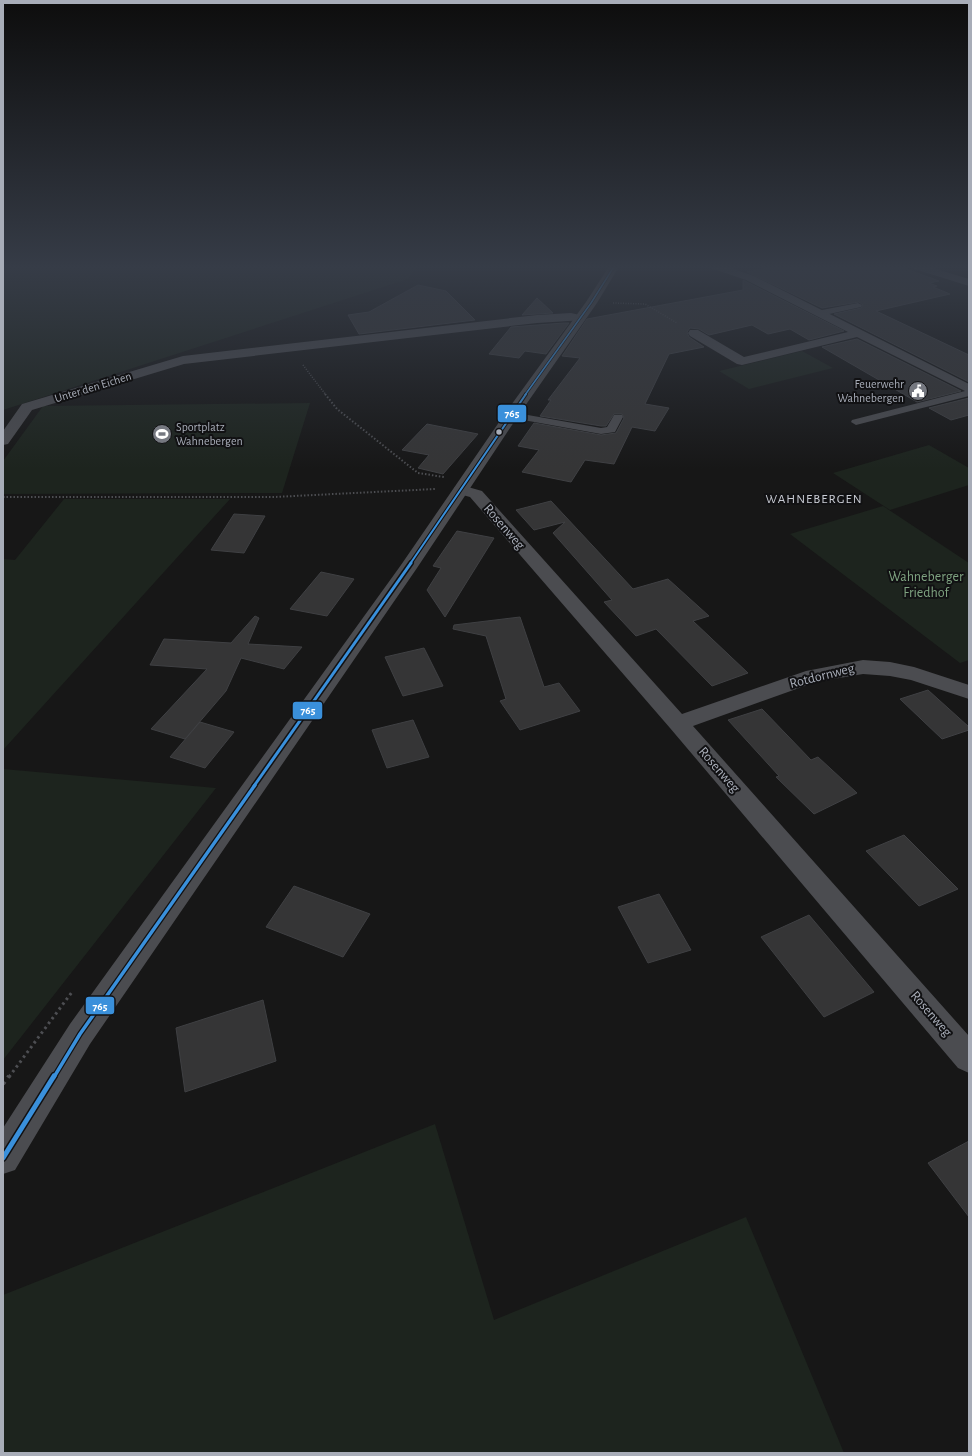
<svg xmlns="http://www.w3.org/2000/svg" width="972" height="1456" viewBox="0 0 972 1456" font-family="'Alegreya Sans',sans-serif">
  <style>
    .green { fill: #1d241e }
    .building { fill: #353536; stroke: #3f4043 }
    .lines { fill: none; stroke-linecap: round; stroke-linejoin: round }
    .path-far3 { stroke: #4d4e52; stroke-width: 1.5; stroke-dasharray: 1 1.5; stroke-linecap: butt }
    .path-far2 { stroke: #4d4e52; stroke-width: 2; stroke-dasharray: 1.5 2; stroke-linecap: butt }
    .path-far1 { stroke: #4d4e52; stroke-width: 3; stroke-dasharray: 2.5 3.5; stroke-linecap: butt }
    .path { stroke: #4d4e52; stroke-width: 4; stroke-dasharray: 3 5; stroke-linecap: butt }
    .service { fill: #4b4c50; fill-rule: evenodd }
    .minor { fill: #4b4c50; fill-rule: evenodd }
    .tertiary { fill: #4b4c50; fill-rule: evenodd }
    .bus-1-far4-casing { stroke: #111113; stroke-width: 3 }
    .bus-1-far3-casing { stroke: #111113; stroke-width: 4 }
    .bus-1-far2-casing { stroke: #111113; stroke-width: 6 }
    .bus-1-far1-casing { stroke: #111113; stroke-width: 6 }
    .bus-1-casing { stroke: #111113; stroke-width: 8 }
    .bus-1-far4 { stroke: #3a90db; stroke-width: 1.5 }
    .bus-1-far3 { stroke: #3a90db; stroke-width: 2 }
    .bus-1-far2 { stroke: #3a90db; stroke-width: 3 }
    .bus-1-far1 { stroke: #3a90db; stroke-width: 3.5 }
    .bus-1 { stroke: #3a90db; stroke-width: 5 }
    .bus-dot { fill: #a8adb8; stroke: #111113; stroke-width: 1.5 }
    .labels { text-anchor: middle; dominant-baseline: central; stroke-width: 4; stroke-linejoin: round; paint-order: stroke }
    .far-poi-label { font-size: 12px; fill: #a8adb8; stroke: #111113; text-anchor: end }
    .far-street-label { font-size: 12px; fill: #a8adb8; stroke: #111113 }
    .far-quarter-label { font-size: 13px; letter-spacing: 1px; fill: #c9ccd4; stroke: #111113 }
    .street-label { font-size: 14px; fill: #a8adb8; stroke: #111113 }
    .park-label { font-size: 14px; fill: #7fa381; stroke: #111113 }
    .line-badge { stroke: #111113; stroke-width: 1.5 }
    .badge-label { font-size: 11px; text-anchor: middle; font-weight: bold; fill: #fff }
  </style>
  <rect width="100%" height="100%" fill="#171717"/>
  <path class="green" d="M3 265H417L408 279 3 410Z
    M802 351 833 368 749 389 719 371Z
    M310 403 282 493 3 494V461L43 406Z
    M929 445 969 468V485L890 510 833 473Z
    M64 499H230L3 750V559L15 560Z
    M883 506 969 563V660L960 663 790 534Z
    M3 769 216 788 3 1060Z
    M435 1124 494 1320 746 1217 844 1453H3V1295Z"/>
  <path class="building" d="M783 265H895L939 281 929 283 937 286 933 287 950 294 876 311 969 355V382L834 314 861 308 863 305 859 302 822 308 747 272Z
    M743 280 844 331 809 340 790 329 768 334 752 325 709 335 699 329 690 328 687 332 689 337 704 347 669 354 645 404 669 408 655 431 632 427 614 464 585 460 571 482 522 472 539 450 518 446 534 423 601 435 616 433 624 418 622 414H614L606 426H601L540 416 551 400H548L580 358 562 356 587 319 743 290Z
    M418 285 446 291 475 320 359 334 348 315 369 312Z
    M537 298 553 313 522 315Z
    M564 323H569L546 354 525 351 519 358 489 354 511 327Z
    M857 339 961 391 917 402 822 347Z
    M969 398V415L951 420 929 408Z
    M427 424 478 434 443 474 418 468 429 455 402 450Z
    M551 501 633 589 668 579 709 616 693 621 748 673 712 686 656 629 636 636 604 602 612 600 553 533 565 522 534 530 516 510Z
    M234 514 265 516 244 553 211 550Z
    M457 531 494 538 445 617 427 590 441 568 433 566Z
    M321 572 354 579 327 616 290 609Z
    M255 616 259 618 248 644 302 647 284 669 241 658 226 691 185 739 151 729 207 669 150 665 164 639 231 643Z
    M520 617 544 687 559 683 580 711 520 730 500 701 506 699 486 636 453 629 454 625Z
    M424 648 443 686 403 696 385 657Z
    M928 690 969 727V730L942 739 900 699Z
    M762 709 811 760 818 757 857 793 814 814 776 777 779 776 728 720Z
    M413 720 429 757 387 768 372 730Z
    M200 722 234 732 205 768 170 757Z
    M904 835 958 889 919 906 866 851Z
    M294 886 370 914 343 957 266 927Z
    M659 894 691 950 648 963 618 907Z
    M809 915 874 992 824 1017 761 937Z
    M263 1000 276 1061 185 1092 176 1028Z
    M969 1141V1217L928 1163Z"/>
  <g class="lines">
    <path class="path-far3" d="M613 303 645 304 677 323
      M303 365 326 395"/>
    <path class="path-far2" d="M325 394 337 409 418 473 444 477
      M3 497H274L435 489"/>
    <path class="path-far1" d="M9 1077 72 992"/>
    <path class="path" d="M3 1084 9 1076"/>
    <path class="service" d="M858 303 862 305 861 307 820 316 816 313 817 311Z
      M969 390V396L856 425 851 422 852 420Z
      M511 412 601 428 607 427 614 415H622L623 417 615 432 601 434 507 417 506 415 507 413Z"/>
    <path class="minor" d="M707 265H722L754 276 969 384V393L857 337 742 365 737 364 690 336 688 333 690 330H698L744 357 848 332 746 280 708 267Z
      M907 265H923L969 279V286L908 267Z
      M571 313 584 316 586 318 584 320 537 323 184 364 32 410 8 444 3 445V431L22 404 183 356 537 315Z
      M461 485 482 491 682 714 806 671 863 660 890 662 914 667 969 685V699L911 680 890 676 863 674 816 682 693 726 969 1036V1073L958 1068 670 728 470 497 455 493 453 490 455 487Z"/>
    <path class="tertiary" d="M610 265H620L597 303 518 416 417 568 90 1044 15 1170 3 1174V1128L70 1024 401 565 506 412 586 302Z"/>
    <defs>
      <path id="bus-1-far4" d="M525 395 591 303 615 265"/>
      <path id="bus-1-far3" d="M410 564 526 394"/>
      <path id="bus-1-far2" d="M254 786 411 563"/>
      <path id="bus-1-far1" d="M54 1077 80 1034 255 785"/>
      <path id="bus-1" d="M3 1158 54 1076"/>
    </defs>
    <use href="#bus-1-far4" class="bus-1-far4-casing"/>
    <use href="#bus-1-far3" class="bus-1-far3-casing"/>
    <use href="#bus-1-far2" class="bus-1-far2-casing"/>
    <use href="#bus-1-far1" class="bus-1-far1-casing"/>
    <use href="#bus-1" class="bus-1-casing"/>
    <use href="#bus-1-far4" class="bus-1-far4"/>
    <use href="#bus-1-far3" class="bus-1-far3"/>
    <use href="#bus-1-far2" class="bus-1-far2"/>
    <use href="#bus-1-far1" class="bus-1-far1"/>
    <use href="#bus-1" class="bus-1"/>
  </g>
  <linearGradient id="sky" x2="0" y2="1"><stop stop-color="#0d0d0d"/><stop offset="0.57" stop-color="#363c47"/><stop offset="1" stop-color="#363c47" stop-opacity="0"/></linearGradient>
  <rect width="972" height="469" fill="url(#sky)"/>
  <defs>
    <symbol id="civic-disc" viewBox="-11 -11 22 22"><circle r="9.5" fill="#757880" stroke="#111113"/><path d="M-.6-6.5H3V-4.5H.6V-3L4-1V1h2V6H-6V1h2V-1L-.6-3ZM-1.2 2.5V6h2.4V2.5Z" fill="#fff"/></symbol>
    <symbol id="stadium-disc" viewBox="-11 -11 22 22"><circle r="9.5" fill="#757880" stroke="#111113"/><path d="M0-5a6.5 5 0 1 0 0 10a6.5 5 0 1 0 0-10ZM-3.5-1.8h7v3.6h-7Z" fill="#fff"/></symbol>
  </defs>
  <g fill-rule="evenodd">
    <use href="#civic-disc" x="907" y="380" width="22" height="22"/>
    <use href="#stadium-disc" x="151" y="423" width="22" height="22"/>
  </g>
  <circle class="bus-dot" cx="499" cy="432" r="3.5"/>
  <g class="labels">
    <g class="far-poi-label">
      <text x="904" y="384">Feuerwehr<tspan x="904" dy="14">Wahnebergen</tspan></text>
      <text x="176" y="427" text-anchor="start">Sportplatz<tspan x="176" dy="14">Wahnebergen</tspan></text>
    </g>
    <g class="far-street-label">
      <text transform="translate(93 387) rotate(-17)">Unter den Eichen</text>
    </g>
    <g class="far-quarter-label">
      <text x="814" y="499">WAHNEBERGEN</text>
    </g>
    <g class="street-label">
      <text transform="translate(504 527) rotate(49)">Rosenweg</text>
      <text transform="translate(822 676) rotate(-14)">Rotdornweg</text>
      <text transform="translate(719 770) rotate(49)">Rosenweg</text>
      <text transform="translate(931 1014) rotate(49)">Rosenweg</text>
    </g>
    <g class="park-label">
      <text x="926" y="577">Wahneberger<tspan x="926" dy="16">Friedhof</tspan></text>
    </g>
  </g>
  <g class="line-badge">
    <rect x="497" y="404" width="30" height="19" rx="4" fill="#3a90db"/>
    <rect x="292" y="701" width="31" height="19" rx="4" fill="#3a90db"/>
    <rect x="85" y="996" width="30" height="19" rx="4" fill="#3a90db"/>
  </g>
  <g class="badge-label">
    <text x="512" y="417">765</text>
    <text x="308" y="714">765</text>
    <text x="100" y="1010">765</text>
  </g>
  <rect width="972" height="1456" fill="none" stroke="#a8adb8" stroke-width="8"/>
</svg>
